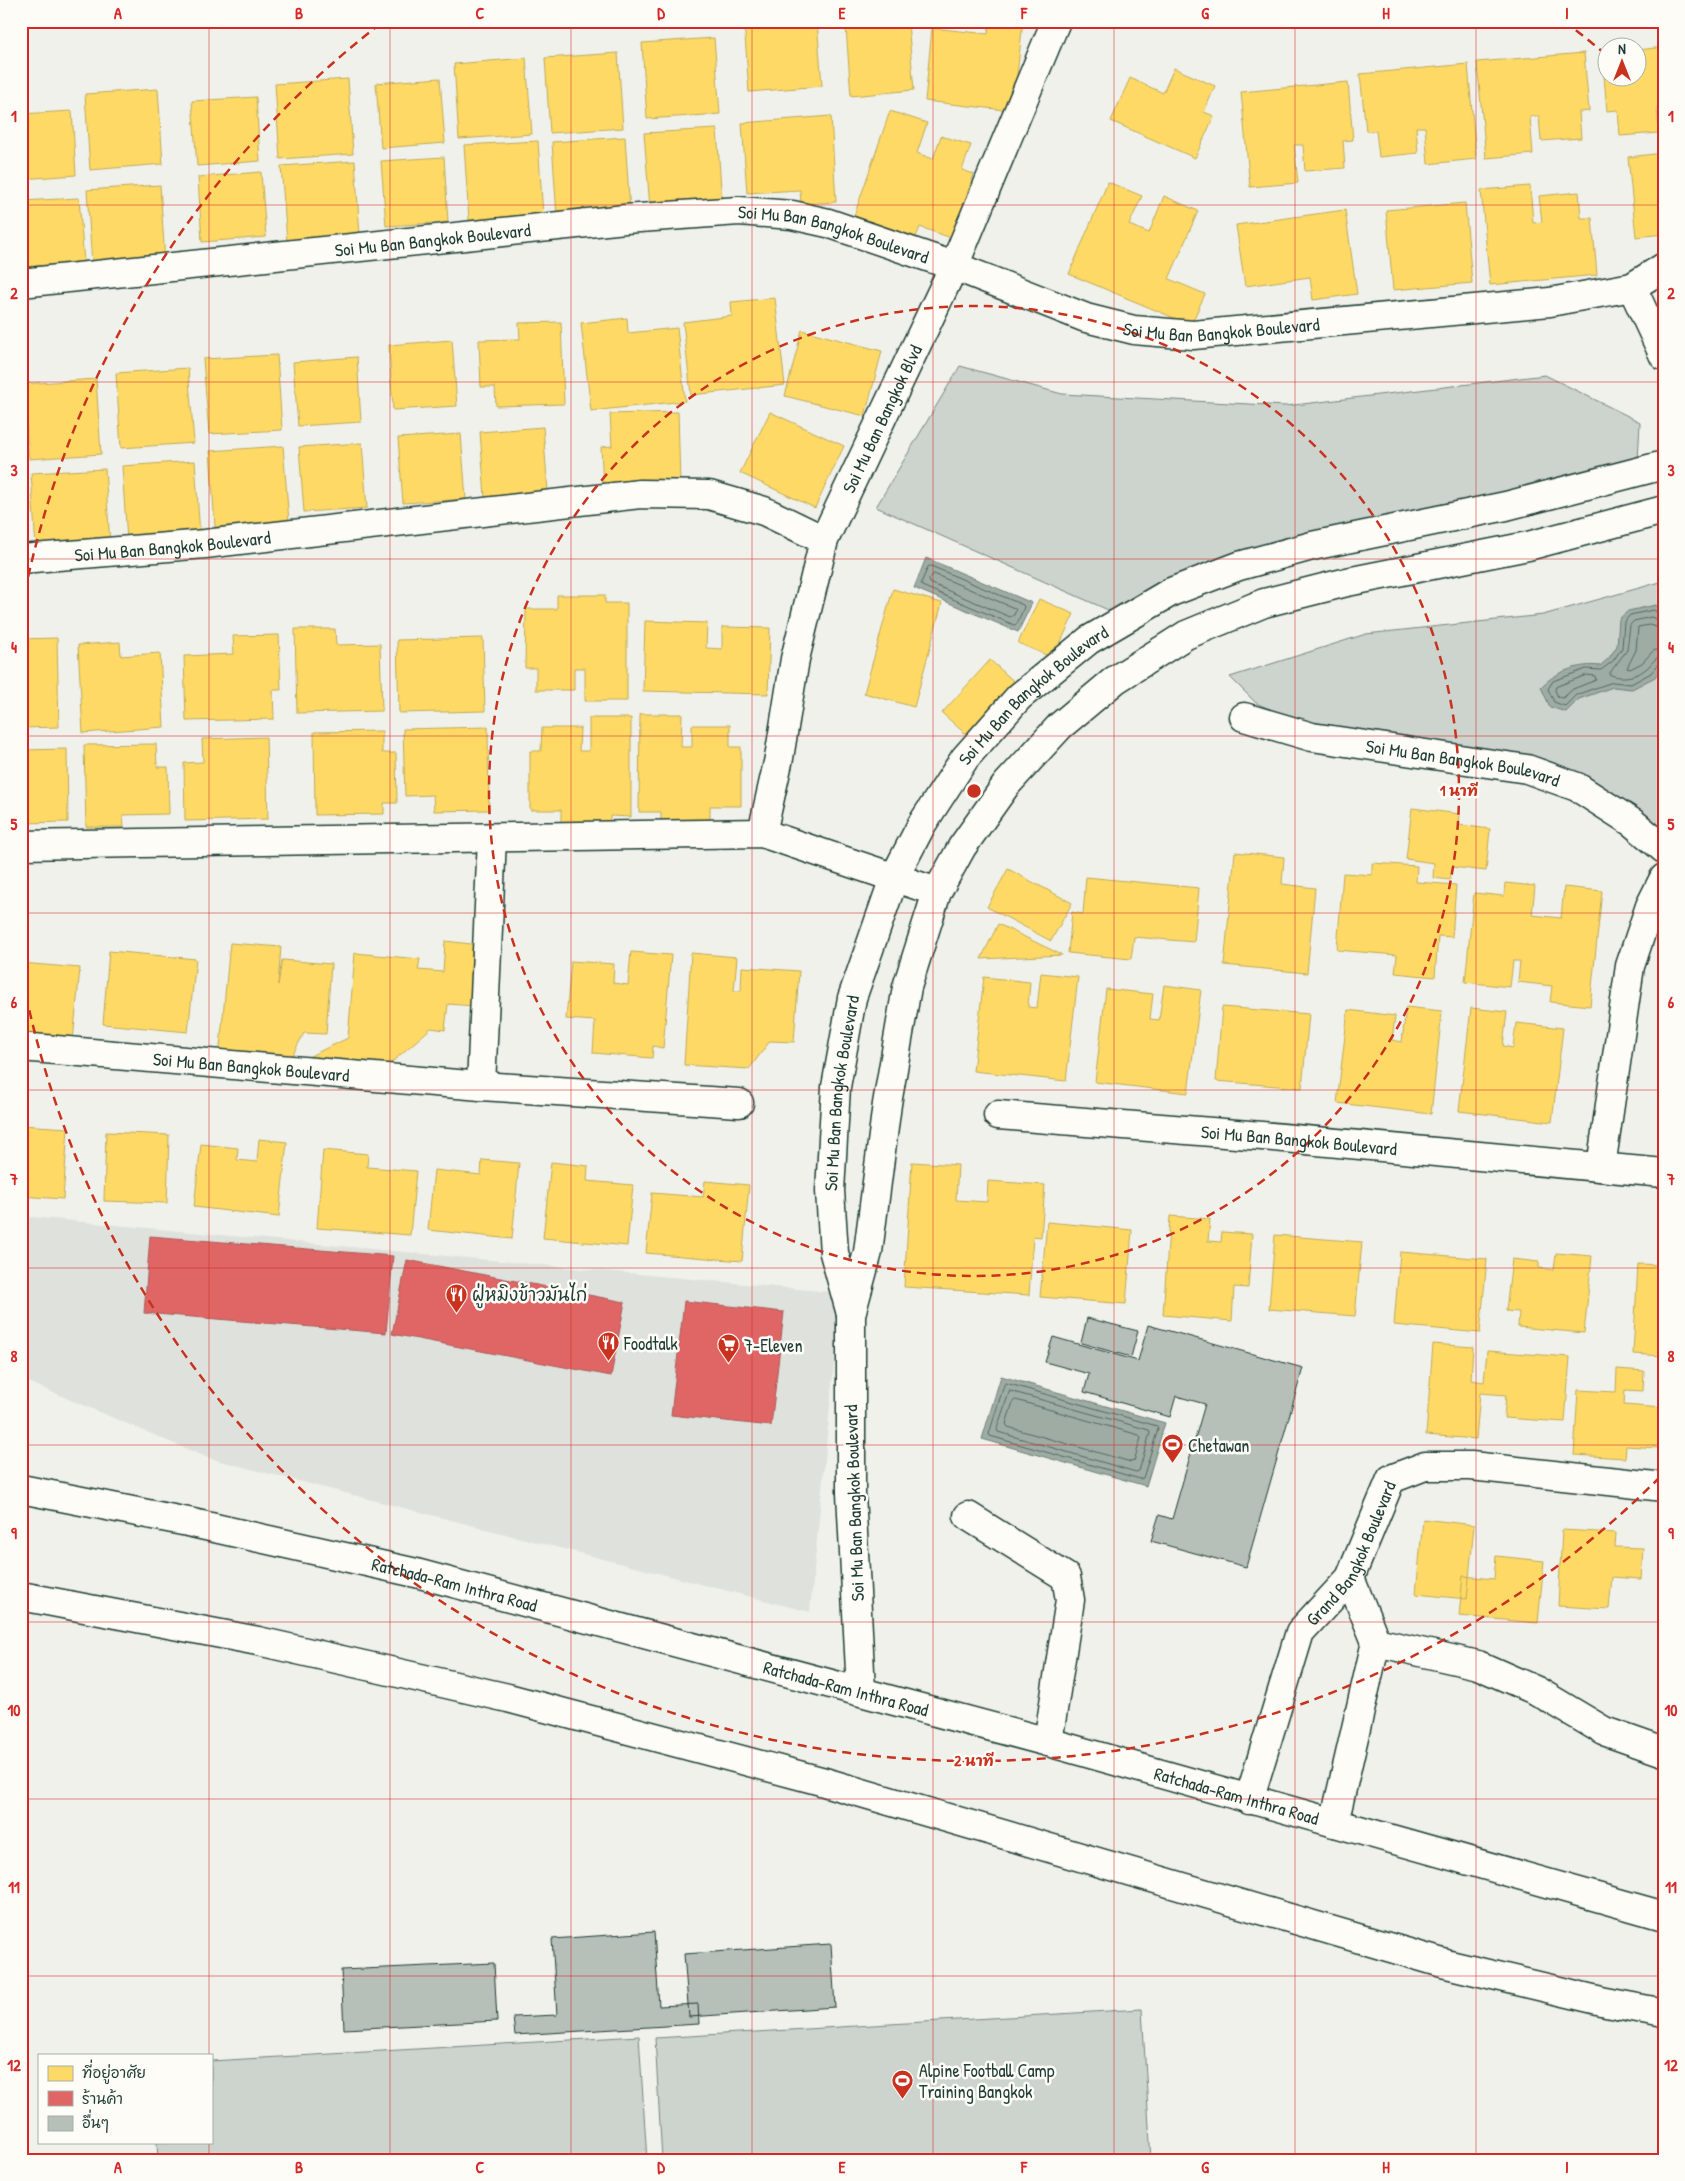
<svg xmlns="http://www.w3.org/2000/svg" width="1685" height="2181" viewBox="0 0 1685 2181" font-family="'Patrick Hand','Playpen Sans Thai',sans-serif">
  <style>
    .built { fill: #dfe2dc }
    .green { fill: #cdd3cd; stroke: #768880 }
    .water { fill: #9faca4; stroke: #6c8077 }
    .homes { fill: #ffd966; stroke: #bcaa57 }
    .shops { fill: #e06666; stroke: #a65a57 }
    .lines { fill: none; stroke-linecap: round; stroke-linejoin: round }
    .shore { stroke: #526961; stroke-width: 1 }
    .building { fill: #b6bfb8; stroke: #1f3d34 }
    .minor-casing { stroke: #1f3d34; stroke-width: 31 }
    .major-casing { stroke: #1f3d34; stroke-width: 31 }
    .minor { stroke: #fdfcf7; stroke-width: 28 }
    .major { stroke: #fdfcf7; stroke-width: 28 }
    .grid { fill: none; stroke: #d62828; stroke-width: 1; stroke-opacity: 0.55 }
    .ring { fill: none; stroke: #c8321e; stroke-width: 2.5; stroke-dasharray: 9 6 }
    .labels { text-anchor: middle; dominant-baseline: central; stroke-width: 5; stroke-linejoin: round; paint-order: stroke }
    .street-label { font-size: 18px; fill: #1f3d34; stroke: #fdfcf7 }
    .poi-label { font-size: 18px; fill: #1f3d34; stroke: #fdfcf7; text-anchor: start }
    .centre { fill: #c8321e; stroke: #fdfcf7; stroke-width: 2.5 }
    .ring-label { font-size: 15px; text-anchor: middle; font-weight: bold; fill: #c8321e; stroke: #fdfcf7; stroke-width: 5; stroke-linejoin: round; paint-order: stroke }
    .neatline { fill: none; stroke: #d62828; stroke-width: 2 }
    .grid-label { font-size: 16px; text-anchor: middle; font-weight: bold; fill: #d62828 }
  </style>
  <rect width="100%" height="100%" fill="#f0f1eb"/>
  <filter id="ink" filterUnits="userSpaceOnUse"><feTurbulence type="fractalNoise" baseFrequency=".02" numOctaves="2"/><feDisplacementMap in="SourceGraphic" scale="10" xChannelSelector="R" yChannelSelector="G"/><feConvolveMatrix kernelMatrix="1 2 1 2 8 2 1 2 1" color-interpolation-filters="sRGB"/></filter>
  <g filter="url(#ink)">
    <path class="built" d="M21 1216 841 1293 810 1612 208 1458 21 1379Z"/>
    <path class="green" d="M960 366 1062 394 1286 406 1545 375 1640 422 1638 462 1115 613 876 507Z
      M1664 581V839L1573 774 1307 726 1256 703 1230 677 1366 634 1543 615Z
      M1142 2009 1151 2160H662L655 2038Z
      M639 2036 647 2160H158L157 2142H211V2061Z"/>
    <path class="water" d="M926 558 1032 603 1018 632 914 588Z
      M1656 605 1664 612V665L1655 677 1632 689 1613 687 1579 699 1566 712 1550 707 1541 687C1555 672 1580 663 1600 666L1609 658 1617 646 1619 619 1628 611Z
      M1001 1376 1165 1423 1146 1486 982 1439Z"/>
    <path class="homes" d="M744 21H817L822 86 749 92Z
      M990 21H1023L1013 111 925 101 932 28 988 34Z
      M908 23 914 90 851 96 846 27Z
      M714 38 720 114 647 119 642 43Z
      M1664 47V106L1657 107 1659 133 1620 136 1618 110 1607 111 1602 53 1608 52V78H1638V50Z
      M618 53 623 128 550 133 545 58Z
      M1584 53 1589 111 1579 112 1581 138 1541 141 1539 116 1530 117 1533 154 1486 158 1477 62Z
      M526 58 532 134 459 139 454 64Z
      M1468 64 1476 159 1428 164 1425 127H1416L1418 153 1379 157 1376 131H1366L1360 74Z
      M1174 68 1215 86 1204 112 1214 116 1195 158 1111 121 1130 78 1163 93Z
      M440 78 445 143 381 148 376 83Z
      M348 79 353 154 280 159 275 84Z
      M1348 82 1353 140 1343 141 1345 168 1305 171 1303 145H1294L1298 183 1250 187 1241 92Z
      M158 89 163 164 90 170 85 94Z
      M256 97 260 161 197 166 192 101Z
      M72 111 76 175 21 179V114Z
      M890 111 927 123 917 153 933 159 941 136 971 145 962 170 974 174 961 212 969 215 960 241 920 227 916 237 854 216Z
      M831 116 836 202 801 204 800 190 747 193 742 123Z
      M717 129 722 204 650 208 644 133Z
      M625 137 630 212 557 217 552 142Z
      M538 141 543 216 469 220 464 145Z
      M1664 153V234L1636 237 1628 157Z
      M444 157 448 222 386 226 381 161Z
      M355 161 360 236 287 241 281 166Z
      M261 172 266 237 202 242 198 177Z
      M1108 182 1142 196 1129 225 1149 233 1164 196 1198 211 1169 279 1205 294 1191 325 1069 274Z
      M160 185 165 261 92 265 87 190Z
      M1530 186 1533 223 1542 222 1539 196 1579 192 1581 218H1592L1597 275 1490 285 1481 190Z
      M79 198 84 263 21 267V201Z
      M1465 203 1472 283 1393 290 1386 210Z
      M1345 210 1357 294 1313 300 1310 277 1245 286 1236 225Z
      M775 298 785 385 691 395 683 322 732 316 731 302Z
      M627 318 628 333 677 328 685 401 591 411 581 323Z
      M561 322 564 404 496 406 495 387H481L479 340 520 339 519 323Z
      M802 330 882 351 865 416 785 396Z
      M452 340 457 406 393 410 389 345Z
      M277 355 282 430 209 434 203 359Z
      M357 357 361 422 298 426 293 362Z
      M188 368 194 443 121 448 116 373Z
      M96 379 101 454 29 459 23 384Z
      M678 412 680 483 603 487 601 447 612 446 610 414Z
      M770 412 844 446 815 508 740 473Z
      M543 427 548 492 485 497 480 432Z
      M461 434 466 499 403 503 398 438Z
      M362 443 367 508 304 512 299 447Z
      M283 446 289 522 215 527 210 451Z
      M195 461 200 536 127 541 122 466Z
      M105 469 110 544 36 548 31 473Z
      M893 589 942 603 914 707 864 693Z
      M557 595H605V603H627V701H585V668H574V690H536V668H525L526 609H557Z
      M1039 599 1074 614 1053 658 1018 643Z
      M645 621 707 623 706 648 722 649V627L770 628 768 694 643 691Z
      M295 629H335L336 645 380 644 382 711 297 713Z
      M279 635 281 690H273L274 719 186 721 184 656 234 654 233 636Z
      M57 638 59 727 21 728V639Z
      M483 638 485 711 399 713 397 640Z
      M120 642 121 656 160 653 164 727 83 733 78 645Z
      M990 660 1019 686 971 739 942 713Z
      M640 714H682L681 747H692V725H730V747H741V806H710V820H661V812H639Z
      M589 718H631V817L610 816V823H561V810H530V751H541L542 728H580L579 751H589Z
      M488 727 489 810 434 811 433 795 405 796 403 729Z
      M382 731V753H396L397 803H384V814L315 815 314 732Z
      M266 737 268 819 185 821 184 763 203 762 202 739Z
      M156 744 157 767H168L169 814 123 815 124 827H86L84 745Z
      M67 749 68 822 21 823V750Z
      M1412 808 1460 814 1459 825 1490 829 1486 871 1452 867 1450 880 1433 878 1434 863 1406 859Z
      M1235 852 1284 857 1282 884 1315 888 1307 973 1224 965Z
      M1372 863 1417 866 1416 882 1456 885 1452 937 1438 936 1435 977 1395 973 1397 955 1337 950 1343 873 1372 875Z
      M1008 869 1072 903 1051 941 987 907Z
      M1086 877 1199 888 1194 942 1134 937 1131 959 1068 953 1072 912 1083 914Z
      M1505 883 1535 886 1532 915 1561 918 1564 887 1602 891 1590 1006 1550 1002 1552 986 1518 982 1520 961H1513L1510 987 1465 982 1474 893 1504 896Z
      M998 924 1062 955 981 959Z
      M445 941 480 945 474 1006 448 1004 445 1030 431 1028 384 1069 308 1057 348 1038 355 953 420 959 418 970 443 972Z
      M230 943 281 947 278 985 282 960 331 964 326 1034 304 1033 288 1064 219 1058Z
      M109 951 196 959 188 1032 103 1024Z
      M631 952 671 955 663 1048 653 1046 652 1058 593 1053 595 1021 566 1019 571 961 614 964 613 983 628 985Z
      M691 953 737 957 734 991H741L742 967 799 971 794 1042 770 1041 749 1069 684 1065Z
      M21 963 80 968 73 1041 21 1036Z
      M1041 973 1078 977 1066 1081 973 1071 984 977 1030 982 1028 1007 1037 1008Z
      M1164 985 1201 990 1188 1093 1095 1082 1106 989 1153 994 1150 1019 1159 1020Z
      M1222 1007 1309 1014 1302 1088 1216 1081Z
      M1406 1007 1442 1011 1431 1114 1337 1103 1348 1010 1395 1016 1392 1040 1402 1042Z
      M1471 1008 1507 1012 1503 1046 1513 1048 1516 1023 1563 1028 1552 1122 1459 1111Z
      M21 1125 68 1128 63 1199 21 1196Z
      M106 1132 169 1135 167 1203 104 1201Z
      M259 1139 287 1142 279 1217 194 1207 201 1144 238 1148 237 1160 257 1162Z
      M323 1150 368 1154 367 1167 416 1171 410 1235 317 1228Z
      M482 1160 519 1163 512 1239 428 1230 434 1170 481 1175Z
      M551 1162 588 1166 587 1181 633 1185 627 1246 543 1238Z
      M912 1162 958 1165 956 1200 987 1202 988 1181 1045 1185 1041 1237 1033 1236 1029 1295 904 1287Z
      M705 1181 749 1185 742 1261 646 1253 652 1193 703 1197Z
      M1170 1216 1210 1219 1208 1241 1221 1242 1222 1232 1252 1234 1248 1288 1234 1287 1232 1321 1163 1315Z
      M1047 1222 1132 1230 1126 1304 1040 1297Z
      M1275 1235 1362 1242 1355 1316 1269 1309Z
      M1400 1252 1487 1259 1480 1333 1394 1325Z
      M1556 1253 1592 1256 1584 1333 1518 1327 1519 1312 1506 1311 1512 1259 1539 1262V1268L1554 1270Z
      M1638 1264 1664 1265V1356L1633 1354Z
      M1433 1344 1473 1347 1471 1380 1484 1382 1487 1351 1570 1357 1565 1422 1504 1418 1506 1395 1480 1393 1476 1439 1426 1435Z
      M1617 1369 1644 1371 1643 1391 1625 1390 1624 1405 1662 1408 1659 1448 1626 1446 1625 1458 1574 1455 1578 1390 1616 1392Z
      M1423 1519 1474 1525 1467 1599 1416 1594Z
      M1562 1530 1616 1533 1615 1547 1643 1548 1641 1579 1612 1577 1609 1609 1558 1606Z
      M1496 1556 1544 1561 1538 1623 1459 1616 1463 1576 1494 1579Z"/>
    <path class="shops" d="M150 1236 393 1256 386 1333 144 1313Z
      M407 1260 625 1302 611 1376 392 1334Z
      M684 1301 784 1312 771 1426 671 1415Z"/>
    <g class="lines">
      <path class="shore" d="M931 566 1023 605 1024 607 1017 624 1014 625 922 586 921 583 928 567Z
        M934 574 1014 608 1016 610 1014 615 1010 617 930 583 929 580Z
        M1664 615 1653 610 1630 615 1624 622 1622 648 1613 661 1601 670 1586 669 1553 681 1548 689 1554 702 1565 706 1576 695 1595 688 1613 682 1631 684 1651 673 1658 664 1664 662
        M1664 622 1651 617 1634 621 1630 625 1627 650 1609 674C1621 680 1638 677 1648 667 1654 662 1654 657 1664 656
        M1664 629 1649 625 1638 627 1636 650 1627 668 1630 669 1642 663 1653 651 1664 648
        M1587 675 1595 676 1596 680 1573 689 1563 698 1558 697 1555 690 1556 687Z
        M1006 1383 1157 1426 1158 1429 1143 1478 1140 1479 990 1436 989 1434 1004 1385Z
        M1010 1391 1149 1430 1150 1433 1139 1471 1136 1472 998 1432 997 1429Z
        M1016 1400 1139 1435 1141 1438 1134 1461 1131 1462 1008 1427 1006 1424 1013 1402Z"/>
    </g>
    <path class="building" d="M1087 1318 1138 1331 1131 1357 1081 1343Z
      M1148 1325 1303 1368 1246 1567 1151 1541 1159 1515 1172 1519 1205 1404 1176 1396 1170 1417 1084 1392 1089 1374 1045 1362 1053 1337 1138 1361Z
      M654 1932 659 2006 698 2004 699 2024 515 2035 513 2017 557 2015 552 1939Z
      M831 1944 835 2007 689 2017 684 1954Z
      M494 1963 497 2021 344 2029 341 1970Z"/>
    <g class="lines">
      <defs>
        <g id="minor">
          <path id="s1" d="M21 283 625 219 739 211 792 215 828 223 954 266 1086 318 1134 330 1193 335 1550 302 1632 287 1664 267"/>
          <path d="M1632 287 1664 356"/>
          <path id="s2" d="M21 559 205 544 640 494 709 495 764 511 824 540"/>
          <path id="s3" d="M1244 717 1312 737 1527 769 1577 787 1633 823 1664 849"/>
          <path id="s4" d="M762 833 779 758 795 659 824 540 954 266 1056 21"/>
          <path d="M21 845 762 833 937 892"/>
          <path id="s5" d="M21 1047 481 1086 739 1103"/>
          <path d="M481 1086 492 838"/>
          <path id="s6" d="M998 1115 1262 1136 1664 1173"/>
          <path d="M1601 1167 1630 966 1650 906 1664 878"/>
          <path id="s7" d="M851 1314 834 1253 830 1191 836 1087 852 998 894 878 922 824 965 758 1019 697 1089 640 1171 592 1239 566 1312 546 1506 506 1664 465"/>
          <path d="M968 1516 1066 1577 1070 1600 1048 1742"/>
          <path d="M1376 1642 1478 1665 1537 1691 1604 1731 1664 1752"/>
          <path d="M861 1691 851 1493V1314L868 1252 887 1104 907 987 937 892 962 847 1006 785 1060 726 1115 680 1186 635 1264 603 1347 582 1528 546 1664 510"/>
          <path id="s8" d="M1249 1800 1300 1632 1350 1578 1391 1479 1425 1466H1471L1664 1487"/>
          <path d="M1334 1823 1376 1642 1350 1578"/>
        </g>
        <g id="major">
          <path id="s9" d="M21 1489 188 1522 416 1573 1048 1742 1664 1916"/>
          <path d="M21 1596 258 1641 508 1698 821 1781 1446 1964 1606 2002 1664 2013"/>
        </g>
      </defs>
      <use href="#minor" class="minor-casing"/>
      <use href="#major" class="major-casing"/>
      <use href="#minor" class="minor"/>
      <use href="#major" class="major"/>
    </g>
  </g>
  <path class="grid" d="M209 21V2055M390 21V2160M571 21V2160M752 21V2160M933 21V2160M1114 21V2160M1295 21V2160M1476 21V2160M21 205H1664M21 382H1664M21 559H1664M21 736H1664M21 913H1664M21 1090H1664M21 1268H1664M21 1445H1664M21 1622H1664M21 1799H1664M21 1976H1664M209 2142V2160"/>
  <g class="ring">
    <circle cx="974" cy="791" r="485"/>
    <path d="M1660 1477A970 970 0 0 1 22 976M22 606A970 970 0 0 1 384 21M1564 21A970 970 0 0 1 1604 53"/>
  </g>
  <defs>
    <symbol id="restaurant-pin" viewBox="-11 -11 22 30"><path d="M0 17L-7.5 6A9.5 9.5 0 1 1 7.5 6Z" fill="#c8321e" stroke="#fdfcf7"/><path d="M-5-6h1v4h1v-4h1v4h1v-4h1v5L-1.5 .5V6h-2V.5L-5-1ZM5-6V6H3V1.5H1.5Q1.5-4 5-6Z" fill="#fff"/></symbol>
    <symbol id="supermarket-pin" viewBox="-11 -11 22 30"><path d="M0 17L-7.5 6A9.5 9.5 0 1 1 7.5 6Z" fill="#c8321e" stroke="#fdfcf7"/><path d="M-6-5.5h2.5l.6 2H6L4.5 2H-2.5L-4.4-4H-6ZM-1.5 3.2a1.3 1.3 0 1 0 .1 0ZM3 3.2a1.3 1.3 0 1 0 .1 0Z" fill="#fff"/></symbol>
    <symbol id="stadium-pin" viewBox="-11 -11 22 30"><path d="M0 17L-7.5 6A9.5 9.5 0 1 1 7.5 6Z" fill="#c8321e" stroke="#fdfcf7"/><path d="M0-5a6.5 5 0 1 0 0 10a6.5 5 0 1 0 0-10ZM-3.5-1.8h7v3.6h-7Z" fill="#fff"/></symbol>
  </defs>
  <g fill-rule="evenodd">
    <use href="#restaurant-pin" x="444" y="1282" width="25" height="34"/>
    <use href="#restaurant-pin" x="596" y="1330" width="25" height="34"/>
    <use href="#supermarket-pin" x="716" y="1332" width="25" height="34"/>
    <use href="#stadium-pin" x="1160" y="1432" width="25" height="34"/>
    <use href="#stadium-pin" x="890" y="2068" width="25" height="34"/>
  </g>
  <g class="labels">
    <g class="street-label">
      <text stroke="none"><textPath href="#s1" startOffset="819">Soi Mu Ban Bangkok Boulevard</textPath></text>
      <text stroke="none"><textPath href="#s1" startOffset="414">Soi Mu Ban Bangkok Boulevard</textPath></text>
      <text stroke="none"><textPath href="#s1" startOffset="1224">Soi Mu Ban Bangkok Boulevard</textPath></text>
      <text stroke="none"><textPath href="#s4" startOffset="434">Soi Mu Ban Bangkok Blvd</textPath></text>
      <text stroke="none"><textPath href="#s2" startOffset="152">Soi Mu Ban Bangkok Boulevard</textPath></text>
      <text stroke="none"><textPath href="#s7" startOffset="680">Soi Mu Ban Bangkok Boulevard</textPath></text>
      <text stroke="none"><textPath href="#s3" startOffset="224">Soi Mu Ban Bangkok Boulevard</textPath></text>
      <text stroke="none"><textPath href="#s5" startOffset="231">Soi Mu Ban Bangkok Boulevard</textPath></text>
      <text stroke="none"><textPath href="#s7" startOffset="224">Soi Mu Ban Bangkok Boulevard</textPath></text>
      <text stroke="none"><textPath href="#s6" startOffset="302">Soi Mu Ban Bangkok Boulevard</textPath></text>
      <text transform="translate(854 1503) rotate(-92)">Soi Mu Ban Bangkok Boulevard</text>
      <text stroke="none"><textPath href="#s8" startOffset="271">Grand Bangkok Boulevard</textPath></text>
      <text stroke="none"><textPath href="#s9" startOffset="444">Ratchada-Ram Inthra Road</textPath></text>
      <text stroke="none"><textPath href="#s9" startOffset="849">Ratchada-Ram Inthra Road</textPath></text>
      <text stroke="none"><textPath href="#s9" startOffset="1254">Ratchada-Ram Inthra Road</textPath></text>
    </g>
    <g class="poi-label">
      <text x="472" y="1294">ฝู่หมิงข้าวมันไก่</text>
      <text x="624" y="1343">Foodtalk</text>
      <text x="744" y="1345">7-Eleven</text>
      <text x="1188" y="1445">Chetawan</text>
      <text x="919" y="2070">Alpine Football Camp<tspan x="919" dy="21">Training Bangkok</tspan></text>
    </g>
  </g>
  <circle cx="974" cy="791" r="8" class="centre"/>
  <g class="ring-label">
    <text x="1459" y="796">1 นาที</text>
    <text x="974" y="1766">2 นาที</text>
  </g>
  <rect width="1685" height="2181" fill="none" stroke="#fdfcf7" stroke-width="55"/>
  <rect x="38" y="2054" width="175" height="90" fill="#fdfcf7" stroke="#a4b0a9"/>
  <rect x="48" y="2066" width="25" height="15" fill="#ffd966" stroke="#a4b0a9"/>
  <text x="82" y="2078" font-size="15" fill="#1f3d34">ที่อยู่อาศัย</text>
  <rect x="48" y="2091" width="25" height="15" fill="#e06666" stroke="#a4b0a9"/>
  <text x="82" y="2104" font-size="15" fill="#1f3d34">ร้านค้า</text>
  <rect x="48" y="2116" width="25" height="15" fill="#b6bfb8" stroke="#a4b0a9"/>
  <text x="82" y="2128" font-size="15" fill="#1f3d34">อื่นๆ</text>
  <g transform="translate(1622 62)"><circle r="24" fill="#fdfcf7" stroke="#a4b0a9"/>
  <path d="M0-4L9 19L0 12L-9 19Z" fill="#c8321e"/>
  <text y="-8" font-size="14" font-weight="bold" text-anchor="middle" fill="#1f3d34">N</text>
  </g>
  <rect x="28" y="28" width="1630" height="2126" class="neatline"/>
  <g class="grid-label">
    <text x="118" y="19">A</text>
    <text x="299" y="19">B</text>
    <text x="480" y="19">C</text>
    <text x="661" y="19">D</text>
    <text x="842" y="19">E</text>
    <text x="1024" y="19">F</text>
    <text x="1205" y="19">G</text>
    <text x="1386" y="19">H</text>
    <text x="1567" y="19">I</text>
    <text x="14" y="122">1</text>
    <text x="1671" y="122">1</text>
    <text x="14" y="299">2</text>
    <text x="1671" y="299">2</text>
    <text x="14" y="476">3</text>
    <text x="1671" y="476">3</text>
    <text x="14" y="653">4</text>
    <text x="1671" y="653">4</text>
    <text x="14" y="830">5</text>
    <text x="1671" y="830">5</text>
    <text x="14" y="1008">6</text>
    <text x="1671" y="1008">6</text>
    <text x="14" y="1185">7</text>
    <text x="1671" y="1185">7</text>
    <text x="14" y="1362">8</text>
    <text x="1671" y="1362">8</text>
    <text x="14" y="1539">9</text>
    <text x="1671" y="1539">9</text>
    <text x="14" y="1716">10</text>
    <text x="1671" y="1716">10</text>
    <text x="14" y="1893">11</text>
    <text x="1671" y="1893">11</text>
    <text x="14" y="2071">12</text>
    <text x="1671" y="2071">12</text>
    <text x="118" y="2173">A</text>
    <text x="299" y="2173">B</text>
    <text x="480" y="2173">C</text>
    <text x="661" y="2173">D</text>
    <text x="842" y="2173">E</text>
    <text x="1024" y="2173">F</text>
    <text x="1205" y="2173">G</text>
    <text x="1386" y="2173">H</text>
    <text x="1567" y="2173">I</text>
  </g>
</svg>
